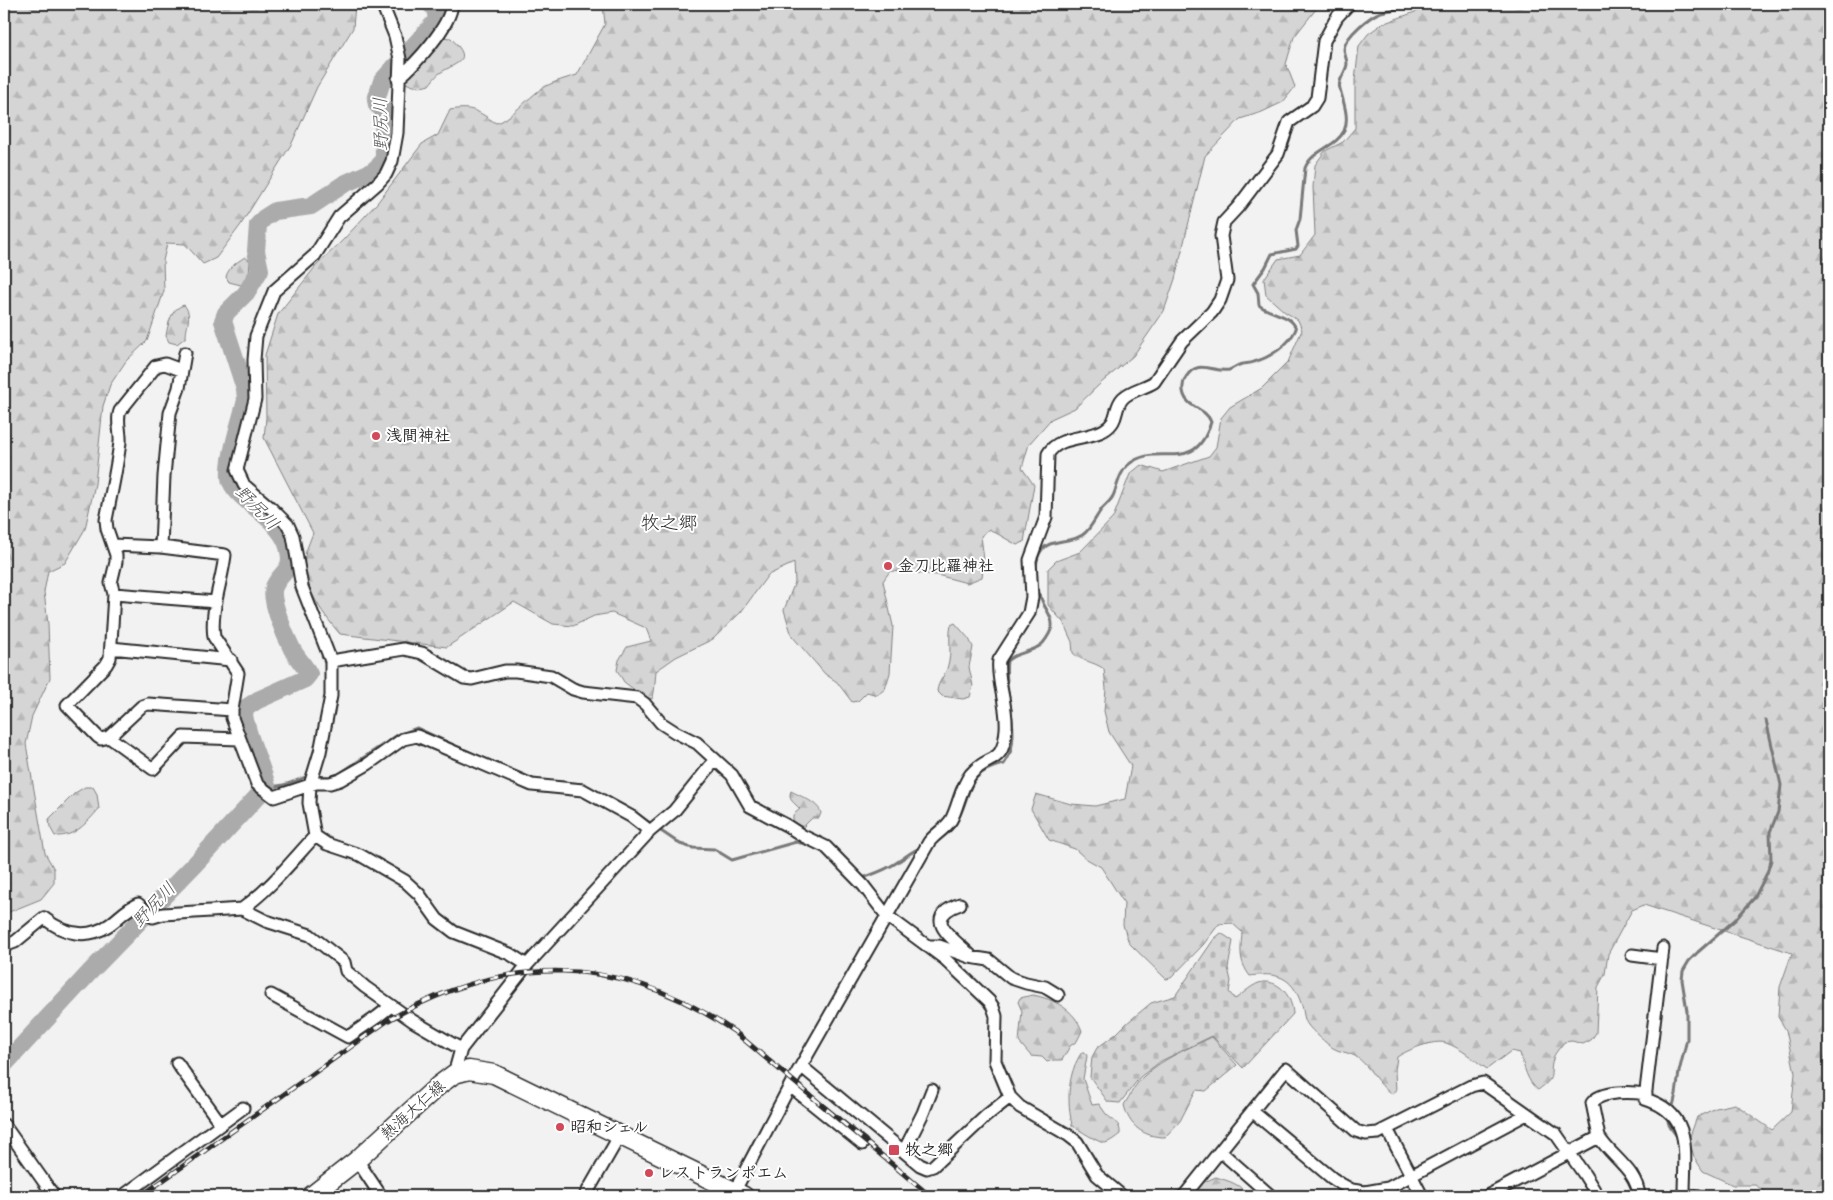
<svg xmlns="http://www.w3.org/2000/svg" width="1833" height="1200" viewBox="0 0 1833 1200" font-family="'Architects Daughter','Klee One',sans-serif">
  <style>
    .forest { fill: url(#forest-firs); stroke: #808080 }
    .cemetery { fill: url(#cemetery-stones); stroke: #808080 }
    .lines { fill: none; stroke-linecap: round; stroke-linejoin: round }
    .stream { stroke: #787878; stroke-width: 3 }
    .river { stroke: #ababab; stroke-width: 18 }
    .minor-casing { stroke: #2b2b2b; stroke-width: 15 }
    .primary-casing { stroke: #2b2b2b; stroke-width: 21 }
    .minor { stroke: #fff; stroke-width: 11 }
    .primary { stroke: #fff; stroke-width: 18 }
    .rail-casing { stroke: #2b2b2b; stroke-width: 5 }
    .rail { stroke: #fff; stroke-width: 3; stroke-dasharray: 9; stroke-linecap: butt }
    .poi-dot { fill: #d1495b; stroke: #fff; stroke-width: 2 }
    .labels { text-anchor: middle; dominant-baseline: central; stroke-width: 4; stroke-linejoin: round; paint-order: stroke }
    .poi-label { font-size: 16px; font-weight: bold; fill: #2b2b2b; stroke: #fff; text-anchor: start }
    .street-label { font-size: 16px; fill: #2b2b2b; stroke: #fff }
    .water-label { font-size: 18px; font-style: italic; fill: #585858; stroke: #fff }
    .quarter-label { font-size: 19px; fill: #2b2b2b; stroke: #fff }
  </style>
  <defs>
    <pattern id="forest-firs" width="22" height="20" patternUnits="userSpaceOnUse" patternTransform="scale(1.25)"><rect width="22" height="20" fill="#d5d5d5"/><path d="M5 1l3.5 6h-7zM16 11l3.5 6h-7z" fill="#b7b7b7"/></pattern>
    <pattern id="cemetery-stones" width="16" height="16" patternUnits="userSpaceOnUse" patternTransform="scale(1.25)"><rect width="16" height="16" fill="#d5d5d5"/><path d="M2 7V4a2 2 0 0 1 4 0v3zM10 15v-3a2 2 0 0 1 4 0v3z" fill="#b7b7b7"/></pattern>
  </defs>
  <rect width="100%" height="100%" fill="#f2f2f2"/>
  <filter id="ink" filterUnits="userSpaceOnUse"><feTurbulence type="fractalNoise" baseFrequency=".02" numOctaves="2"/><feDisplacementMap in="SourceGraphic" scale="10" xChannelSelector="R" yChannelSelector="G"/><feConvolveMatrix kernelMatrix="1 2 1 2 8 2 1 2 1" color-interpolation-filters="sRGB"/></filter>
  <g filter="url(#ink)">
    <path class="forest" d="M4 4H355L353 28 317 87 292 143 240 226 216 258 203 264 185 244 167 243 163 261 164 291 147 341 126 361 110 385 103 406 95 484 85 529 65 563 48 571 44 592 48 624 50 678 32 716 26 744 45 853 54 869V883L41 899 4 914Z
      M603 4H1320L1294 37 1286 64 1295 87 1283 102 1262 112 1240 119 1205 156 1175 279 1164 311 1133 356 1101 383 1075 408 1051 419 1029 444 1022 468 1034 485 1024 542 1017 545 989 529 981 536 984 560 982 577 967 583 937 575 890 571 883 581 893 626 890 673 885 689 877 695 867 692 858 701 852 702 837 682 825 674 792 636 784 610 795 582 794 563 768 575 741 612 713 639 676 657 656 671C655 679 655 694 652 699L644 697 624 682 617 670 619 660 627 647 651 641 646 628 612 613 594 616 573 626 553 624 514 602 447 647 340 634C321 612 299 582 306 551 308 545 311 539 313 533L264 438 266 418 265 355 278 314 316 266 344 239 377 203 422 144 438 135 450 110C473 106 477 111 496 123 508 122 532 93 546 86 556 81 567 78 577 75L605 24Z
      M1437 4H1829V1196H1772L1755 1185H1733L1703 1171 1694 1157 1689 1139 1697 1117 1716 1108 1735 1104 1772 1130 1791 1112 1795 1073 1786 1030 1778 1017 1780 987 1792 953 1644 905 1632 910 1608 954 1605 974 1598 987 1596 1033 1591 1040 1583 1044 1572 1041 1564 1042C1561 1047 1554 1053 1553 1059 1548 1078 1557 1076 1538 1090 1527 1082 1524 1066 1520 1053L1511 1051 1487 1069C1474 1060 1461 1048 1446 1043 1434 1039 1407 1050 1397 1057L1395 1071 1396 1091 1392 1094C1377 1085 1370 1065 1355 1056 1348 1052 1339 1052 1333 1048 1327 1044 1312 1031 1308 1025 1303 1019 1304 1009 1301 1003 1292 976 1276 972 1250 976 1238 960 1241 950 1242 932L1232 923 1219 924 1203 945 1171 978 1166 979 1129 943 1123 925 1124 903 1101 867 1085 858 1075 849 1049 840 1031 809 1036 794 1071 804 1095 806 1125 799 1131 766 1109 732 1104 711 1106 689 1104 669C1093 661 1082 662 1073 653L1072 642 1063 622 1048 605V569L1056 561 1080 552 1113 518 1130 474 1141 465 1163 472 1209 456 1216 447 1221 418 1230 407 1262 388 1288 362 1302 330 1298 320 1285 312 1266 295 1264 279 1278 259 1300 255 1315 235 1313 187 1315 165 1325 151 1343 142 1355 128V80L1359 46 1368 34 1382 24Z
      M439 37 451 38C471 59 463 60 443 71 437 74 433 80 429 85 420 88 414 87 406 83L405 78Z
      M245 257 250 261 249 277 241 285 229 282 226 277C228 268 237 262 245 257Z
      M184 305C193 315 186 325 186 337L177 344 169 342 166 336C168 324 171 308 184 305Z
      M955 623 969 639 973 647 969 667 973 686 970 697 963 699 942 696 937 691C938 681 946 675 948 665 952 652 948 638 951 625Z
      M85 787H93L97 794 99 809C86 823 76 837 55 836L50 827 49 819 75 793Z
      M791 791C800 796 819 803 821 813L819 818H812L804 826 796 827 793 822V815L800 809C795 803 787 800 791 791Z
      M1033 995C1054 999 1075 1010 1082 1031L1077 1041 1070 1046 1062 1060H1053L1047 1062 1042 1057 1031 1056 1019 1042 1022 1011 1018 1002 1020 998Z
      M1212 1037 1237 1065 1206 1091 1196 1090 1180 1121 1165 1137C1143 1137 1129 1126 1124 1105 1130 1095 1136 1083 1144 1076 1163 1058 1189 1048 1212 1037Z
      M1082 1052H1085L1087 1056 1083 1079 1092 1105 1099 1104C1101 1107 1104 1111 1106 1114 1113 1121 1121 1123 1120 1134 1116 1137 1110 1142 1105 1143 1101 1144 1077 1129 1072 1125 1067 1101 1067 1074 1082 1052Z
      M1216 1177C1228 1181 1242 1184 1247 1196H1173L1176 1191 1185 1188 1195 1190 1204 1182Z"/>
    <path class="cemetery" d="M1221 933 1233 941 1228 968 1231 981 1229 992 1235 999C1243 994 1253 983 1263 982 1281 981 1292 997 1293 1014L1243 1068 1212 1036 1161 1061 1140 1077 1120 1103 1108 1102 1090 1077 1092 1057 1097 1048 1116 1034 1127 1023 1151 1003 1175 996 1214 939Z"/>
    <g class="lines">
      <path class="stream" d="M315 776 329 777 339 774 396 736 417 728 482 758
        M560 782 582 784 626 807
        M267 786C283 788 294 781 309 776
        M633 812 653 825
        M658 829 680 844 693 848 714 849 732 860 796 842 810 845
        M933 845C940 839 951 832 956 823 973 794 963 773 1004 764 1025 737 1002 692 1007 661 1017 651 1034 653 1043 643 1047 638 1051 632 1052 626 1053 618 1047 611 1044 605 1037 591 1033 572 1038 557 1045 535 1073 546 1086 532 1092 526 1096 517 1101 510 1105 505 1110 502 1113 496 1118 485 1119 473 1128 465 1158 439 1194 478 1211 422 1206 408 1188 408 1184 395 1182 389 1183 382 1186 377 1198 358 1213 373 1229 370 1232 369 1236 366 1239 365 1244 363 1250 364 1254 362 1271 357 1289 345 1296 329 1292 314 1268 314 1259 305L1258 293 1253 284 1265 268 1272 254 1296 249 1298 246 1296 230 1300 219 1305 168C1312 150 1336 147 1344 131 1350 118 1343 101 1340 89 1337 80 1346 73 1347 64 1347 59 1344 54 1344 49 1345 36 1370 16 1381 12 1392 9 1404 9 1415 4
        M860 879C873 874 884 871 896 863 905 858 912 850 923 847
        M1672 1110 1676 1094 1679 1072 1687 1039V1011L1682 980 1683 971 1689 961 1698 952 1736 919 1755 897 1767 873 1771 860 1770 832 1778 812 1781 785 1766 720
        M1669 1115C1665 1124 1674 1131 1678 1138
        M1676 1196 1679 1187"/>
      <path class="river" d="M4 1065 90 972 195 864 267 786C262 766 242 726 244 709L258 700 305 679 309 674C304 665 296 657 292 649 286 637 269 599 274 587 281 570 295 572 288 547 285 535 273 522 263 514 253 505 237 495 231 482 225 467 242 417 246 400L245 389 223 321 226 313 246 293 260 270 256 251 258 225 264 218 275 211 311 206 344 184 373 171 382 163 384 156 383 113 382 108 377 105 376 100 382 81 437 20 435 8 430 4"/>
      <defs>
        <path id="minor" d="M382 4 395 36 400 59 397 133 392 161 386 174 378 183 339 217 315 255 274 291 256 336 254 360 255 399 237 470 244 485 272 509 288 525 293 536 302 587 331 661V696L320 752 310 785 309 803 315 836 327 844 360 855 405 881 419 894 437 919 454 932 510 954 527 965
          M398 79C416 63 450 27 452 4
          M181 370 165 364 156 366 120 411C116 420 121 432 120 442 117 468 111 494 106 520L107 529 116 555V562L111 583 114 594 110 658 106 665 67 705 98 737 101 739 109 737 142 706 148 704 232 710
          M113 545 161 547 225 555C222 582 210 610 214 637L238 673 232 710V718L257 784 274 797 316 783H330L340 780 368 764 403 739 417 736 532 785 583 790 632 817 650 831
          M161 547 164 476 170 413 179 388 185 353
          M114 594 216 602
          M111 648 231 660
          M331 661 404 649 422 653 464 678 472 679 505 671H516L551 676 573 689 583 692 637 698 645 704 661 723 675 732 697 743 732 775 750 806 786 825 803 836 826 847 863 885 887 916 945 959 989 1001 993 1007 996 1016 995 1061 1010 1097 1020 1107 1068 1135 1077 1142 1097 1175 1122 1196
          M109 737 153 769 183 737 239 739
          M960 904C919 919 955 939 970 955
          M242 909C270 889 292 861 315 836
          M4 946 15 942 44 918C64 934 87 940 109 925 119 918 126 909 138 904L153 917 163 914 242 909 266 921 310 935 344 962 346 971 365 987 413 1021 461 1049
          M927 946H939L970 957 989 960 1011 978 1026 983 1045 987 1058 995
          M1663 948 1645 1099C1694 1114 1684 1153 1684 1194L1682 1196
          M1632 955 1662 959
          M271 995 348 1037 377 1017 391 1006
          M177 1063 221 1124
          M801 1066 920 1165 927 1168 933 1166 986 1116 1010 1097
          M454 1074 461 1049 527 965 650 831 674 811 715 760
          M790 1086 862 1144
          M1252 1111 1332 1178 1341 1184 1352 1190 1365 1192 1388 1188 1527 1114
          M4 1125 54 1196
          M1387 1129 1422 1196
          M1599 1137C1611 1157 1637 1170 1639 1196
          M904 1151 923 1113 932 1090
          M357 1160 381 1196
          M1684 1194 1699 1196
          M1489 1195 1599 1137 1592 1103C1601 1090 1632 1092 1646 1094
          M123 1196 243 1108
          M585 1196 620 1135
          M732 1196 793 1080 929 842C935 834 945 829 951 820 959 805 960 788 971 774 989 753 1003 767 1006 729 1008 706 996 680 999 660L1029 613 1032 597 1030 560 1046 517 1048 454C1059 435 1087 440 1104 430 1120 421 1113 408 1123 398 1131 390 1145 388 1154 382L1182 341 1212 312 1220 300 1227 280 1221 236 1224 222 1238 207 1278 154 1289 122 1312 106 1317 98 1324 41 1337 17 1349 4
          M1184 1196 1220 1151
          M1271 1196 1220 1151 1286 1069 1356 1131 1366 1134 1378 1133 1471 1086 1483 1083 1556 1134 1584 1174 1594 1190 1593 1196"/>
        <path id="primary" d="M311 1196 357 1160 438 1086 454 1074 469 1070 494 1074 744 1196"/>
      </defs>
      <use href="#minor" class="minor-casing"/>
      <use href="#primary" class="primary-casing"/>
      <use href="#minor" class="minor"/>
      <use href="#primary" class="primary"/>
      <defs>
        <path id="rail" d="M141 1196 387 1021C506 952 621 953 735 1032L930 1196"/>
      </defs>
      <use href="#rail" class="rail-casing"/>
      <use href="#rail" class="rail"/>
    </g>
  </g>
  <g class="poi-dot">
    <circle cx="376" cy="436" r="5"/>
    <circle cx="888" cy="566" r="5"/>
    <circle cx="560" cy="1127" r="5"/>
    <rect x="888" y="1144" width="12" height="12" rx="2.5"/>
    <circle cx="649" cy="1173" r="5"/>
  </g>
  <g class="labels">
    <g class="poi-label">
      <text x="386" y="436">浅間神社</text>
      <text x="898" y="566">金刀比羅神社</text>
      <text x="570" y="1127">昭和シェル</text>
      <text x="905" y="1150">牧之郷</text>
      <text x="659" y="1173">レストランポエム</text>
    </g>
    <g class="street-label">
      <text transform="translate(413 1110) rotate(-42)">熱海大仁線</text>
    </g>
    <g class="water-label">
      <text transform="translate(381 124) rotate(-91)">野尻川</text>
      <text transform="translate(257 508) rotate(46)">野尻川</text>
      <text transform="translate(154 905) rotate(-47)">野尻川</text>
    </g>
    <g class="quarter-label">
      <text x="669" y="523">牧之郷</text>
    </g>
  </g>
  <rect width="1833" height="1200" fill="none" stroke="#fff" stroke-width="20"/>
  <rect x="10" y="10" width="1813" height="1180" fill="none" stroke="#2b2b2b" stroke-width="2" filter="url(#ink)"/>
</svg>
